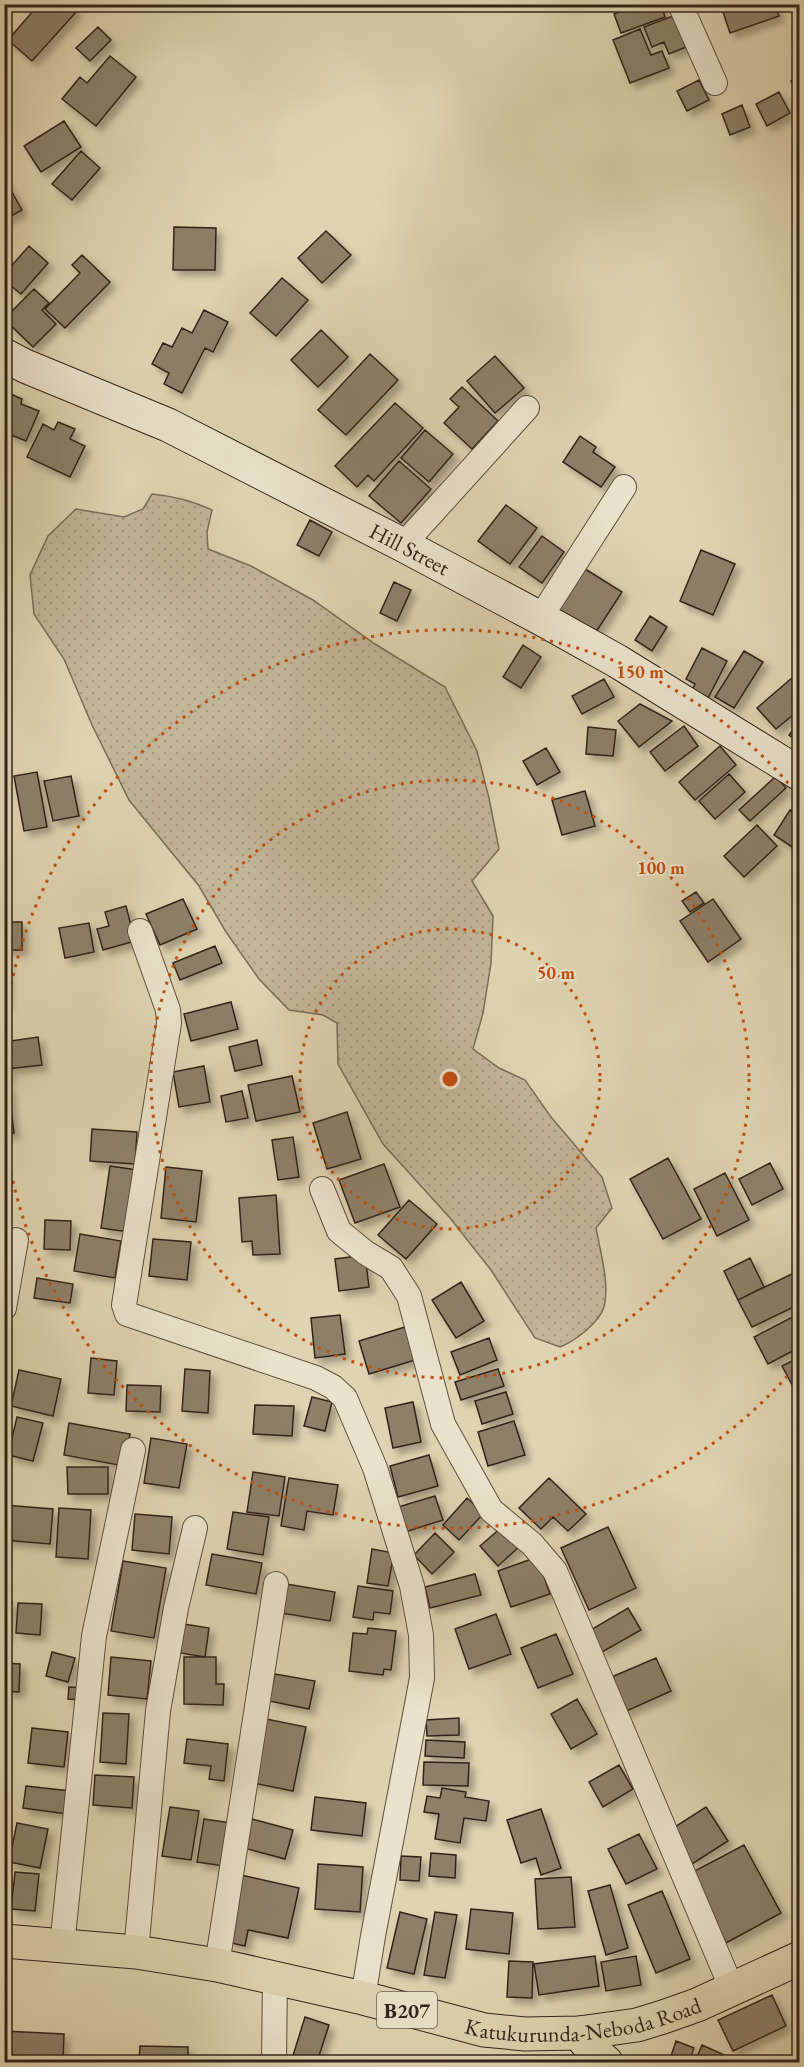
<svg xmlns="http://www.w3.org/2000/svg" width="804" height="2067" viewBox="0 0 804 2067" font-family="'EB Garamond',serif">
  <style>
    .grass { fill: url(#grass-dots); stroke: #7a6d5a; stroke-width: 1.5 }
    .building { fill: #8c8069; stroke: #33241b; stroke-width: 1.5; filter: url(#shadow) }
    .lines { fill: none; stroke-linecap: round; stroke-linejoin: round }
    .street-casing { stroke: #5e5040; stroke-width: 26 }
    .secondary-casing { stroke: #33241b; stroke-width: 35 }
    .primary-casing { stroke: #33241b; stroke-width: 35 }
    .street { stroke: #eae3cc; stroke-width: 24 }
    .secondary { stroke: #eae3cc; stroke-width: 33 }
    .primary { stroke: #dfd4b1; stroke-width: 33 }
    .ring { fill: none; stroke: #c44e0f; stroke-width: 3; stroke-dasharray: 3 6 }
    .labels { text-anchor: middle; dominant-baseline: central; stroke-width: 4.5; stroke-linejoin: round; paint-order: stroke }
    .shield { fill: #eae3cc; stroke: #6a5d50; stroke-width: 1.5 }
    .shield-label { font-size: 21px; font-weight: bold; fill: #33241b }
    .street-label { font-size: 22px; fill: #33241b; stroke: #eae3cc }
    .centre { fill: #c44e0f; stroke: #eae3cc; stroke-width: 3 }
    .ring-label { font-size: 18px; text-anchor: middle; font-weight: bold; fill: #c44e0f; stroke: #eae3cc; stroke-width: 4.5; stroke-linejoin: round; paint-order: stroke }
  </style>
  <defs>
    <pattern id="grass-dots" width="8" height="8" patternUnits="userSpaceOnUse" patternTransform="scale(1.5)"><rect width="8" height="8" fill="#c2b698"/><path d="M2 2h.1M6 6h.1" fill="none" stroke="#a79c82" stroke-width="1.8" stroke-linecap="round"/></pattern>
    <filter id="shadow"><feDropShadow dx="5.5" dy="5.5" stdDeviation="3" flood-color="#0004"/></filter>
  </defs>
  <rect width="100%" height="100%" fill="#dfd4b1"/>
  <filter id="stains"><feTurbulence type="fractalNoise" baseFrequency=".00333" numOctaves="4"/><feColorMatrix values="0 0 0 0 .2 0 0 0 0 .09 0 0 0 0 .02 0 0 0 .5 -.17"/></filter>
  <radialGradient id="worn" r=".72"><stop offset=".6" stop-color="#630" stop-opacity="0"/><stop offset="1" stop-color="#630" stop-opacity=".3"/></radialGradient>
  <path class="grass" d="M152 494C173 496 193 501 212 510L207 532 208 549 251 566 313 600 375 644 445 687 477 751 489 798 499 849 472 881 493 916 491 963 483 1013 473 1049 499 1068 525 1080 551 1117 602 1177 612 1208 596 1228C600 1250 610 1285 604 1307 599 1323 575 1341 560 1347L535 1338 491 1270 450 1218 383 1144 338 1064 337 1023 323 1015 289 1010 259 979 226 932 199 886 129 800 92 725 64 659 34 614 30 575 48 536 76 509 124 517 143 509Z"/>
  <path class="building" d="M39 4H70L77 11 32 61 8 40Z
    M639 4H661L665 17 621 33 614 14Z
    M726 4H775L779 16 730 33 721 6Z
    M673 16 686 47 669 54 664 42 652 47 644 27Z
    M98 27 111 40 90 61 76 48Z
    M640 29 651 55 662 51 669 68 630 83 613 40Z
    M110 56 136 77 96 126 62 99 80 77 87 83Z
    M800 78V102L791 81Z
    M699 80 709 100 687 111 677 91Z
    M779 92 790 113 767 126 756 104Z
    M742 105 750 127 730 135 722 114Z
    M64 121 81 147 41 172 24 146Z
    M81 151 100 168 72 200 52 184Z
    M4 178 22 210 4 220Z
    M174 227 216 228 215 270H173Z
    M326 231 351 255 322 283 298 258Z
    M29 246 48 263 21 294 4 280V274Z
    M82 255 110 282 65 328 45 309 80 273 72 265Z
    M282 278 308 300 276 336 250 313Z
    M34 289 49 303 42 310 56 324 33 347 4 319Z
    M204 310 228 322 213 352 205 348 182 393 164 384 169 373 152 364 163 343 172 347 182 328 192 333Z
    M321 330 348 357 318 387 291 360Z
    M370 354 398 380 346 435 318 410Z
    M495 356 524 388 495 413 467 381Z
    M462 387 498 421 472 449 444 423 459 407 450 399Z
    M4 391 22 399 21 404 39 411 26 441 4 432Z
    M395 403 423 428 374 481 368 475 357 487 335 466Z
    M58 422 75 429 70 439 85 446 70 477 27 457 43 424 54 430Z
    M425 430 453 454 429 482 401 458Z
    M580 436 596 447 593 452 615 467 601 487 563 462Z
    M399 461 431 489 401 523 369 496Z
    M506 505 537 528 510 564 478 541Z
    M310 520 332 532 319 556 297 545Z
    M542 536 564 552 542 583 519 567Z
    M701 550 735 564 713 615 680 601Z
    M582 567 622 592 596 632 556 608Z
    M394 582 411 590 397 621 380 613Z
    M650 616 667 627 652 651 635 640Z
    M523 645 541 657 521 688 503 677Z
    M702 648 727 661 707 700 691 692 695 684 686 679Z
    M744 651 763 662 734 708 715 697Z
    M793 677 800 685V709L776 729 757 708Z
    M604 679 614 697 582 714 572 696Z
    M640 704 672 721 639 747 618 721Z
    M800 720V743L789 735Z
    M684 726 698 746 665 771 650 752Z
    M588 727 616 730 613 756 586 754Z
    M720 746 736 765 695 800 679 782Z
    M546 748 560 772 537 785 523 761Z
    M37 772 47 827 24 831 14 776Z
    M729 774 745 792 715 819 699 801Z
    M71 776 79 816 53 821 44 781Z
    M776 776 786 788 750 821 739 810Z
    M585 791 595 826 562 835 552 800Z
    M790 810 800 816V852L774 835Z
    M757 825 777 846 744 877 724 856Z
    M696 892 704 903 690 912 682 901Z
    M183 899 197 929 160 945 146 914Z
    M713 899 741 939 708 962 680 921Z
    M126 906 135 941 103 950 97 929 109 926 105 912Z
    M4 922H22V950H4Z
    M89 923 94 952 65 958 59 928Z
    M215 946 222 963 180 980 173 963Z
    M4 964H7L6 1004H4Z
    M231 1002 238 1029 191 1041 184 1014Z
    M38 1037 42 1065 7 1069 9 1079 4 1080V1042Z
    M257 1040 262 1065 235 1071 229 1047Z
    M204 1066 210 1102 179 1107 173 1072Z
    M292 1076 300 1112 256 1121 248 1085Z
    M8 1084 14 1133 4 1134V1085Z
    M242 1091 248 1118 226 1122 221 1096Z
    M347 1112 361 1159 327 1169 313 1123Z
    M92 1129 137 1132 135 1164 90 1161Z
    M293 1137 299 1177 278 1180 272 1140Z
    M668 1158 701 1219 663 1239 630 1179Z
    M770 1163 783 1189 752 1205 739 1179Z
    M384 1164 400 1207 355 1223 339 1180Z
    M110 1166 137 1170 129 1232 101 1228Z
    M166 1167 202 1171 196 1222 161 1218Z
    M725 1173 749 1220 717 1236 694 1189Z
    M276 1195 280 1254 253 1255 252 1241 242 1242 239 1198Z
    M409 1200 437 1224 406 1259 378 1235Z
    M45 1220 71 1221 70 1250 44 1249Z
    M80 1234 121 1241 115 1278 74 1271Z
    M153 1239 191 1242 187 1280 149 1276Z
    M365 1255 369 1287 339 1291 335 1259Z
    M750 1258 764 1287 738 1300 724 1271Z
    M796 1272 800 1278V1304L752 1327 738 1300Z
    M37 1278 73 1284 70 1303 34 1298Z
    M461 1282 484 1321 456 1338 432 1300Z
    M800 1313V1347L768 1364 754 1337Z
    M340 1315 345 1354 315 1358 311 1318Z
    M405 1327 415 1360 369 1374 359 1341Z
    M489 1338 497 1360 460 1375 451 1352Z
    M800 1357V1388L795 1390 782 1366Z
    M91 1358 117 1361 114 1395 88 1393Z
    M185 1369 210 1371 208 1413 182 1411Z
    M498 1369 504 1386 461 1400 455 1382Z
    M19 1370 61 1379 53 1416 11 1406Z
    M127 1385 161 1386 160 1412 126 1411Z
    M506 1392 513 1414 482 1424 475 1401Z
    M312 1397 332 1402 325 1431 304 1426Z
    M413 1402 421 1442 393 1448 385 1408Z
    M255 1405 294 1406 292 1436 253 1434Z
    M17 1417 43 1423 33 1461 8 1455Z
    M514 1421 525 1455 488 1466 478 1432Z
    M69 1423 130 1434 124 1466 64 1455Z
    M151 1438 187 1444 179 1488 144 1483Z
    M429 1455 438 1486 398 1497 390 1466Z
    M67 1467H108V1494H68Z
    M253 1472 285 1477 279 1516 247 1512Z
    M289 1478 338 1485 333 1515 307 1511 304 1530 281 1526Z
    M549 1478 586 1514 568 1531 553 1517 541 1529 519 1508Z
    M435 1496 443 1520 405 1532 398 1507Z
    M467 1498 484 1513 459 1540 443 1525Z
    M4 1505 53 1509 50 1544 4 1540Z
    M59 1508 91 1510 88 1559 56 1557Z
    M233 1512 269 1517 263 1555 227 1549Z
    M135 1514 172 1517 169 1554 132 1550Z
    M503 1526 520 1546 498 1566 480 1546Z
    M608 1527 636 1588 589 1610 561 1548Z
    M435 1533 454 1552 432 1574 414 1555Z
    M372 1549 394 1553 388 1586 367 1583Z
    M212 1554 262 1563 256 1594 206 1585Z
    M537 1557 550 1594 511 1607 498 1571Z
    M123 1561 166 1568 154 1638 111 1631Z
    M475 1574 481 1595 430 1608 425 1587Z
    M280 1583 335 1592 330 1621 275 1612Z
    M358 1586 393 1591 390 1614 374 1612 373 1620 353 1617Z
    M4 1601 12 1602 6 1638H4Z
    M18 1603 42 1604 40 1635 16 1633Z
    M628 1608 641 1630 602 1652 589 1631Z
    M496 1614 511 1654 469 1669 455 1629Z
    M184 1624 209 1628 205 1657 180 1653Z
    M368 1628 396 1631 391 1670 384 1669 383 1675 349 1671 353 1633 367 1634Z
    M556 1634 573 1674 538 1688 521 1648Z
    M52 1652 75 1658 68 1682 46 1676Z
    M111 1657 151 1661 147 1699 108 1695Z
    M184 1657H216V1684H224L223 1705 184 1704Z
    M656 1658 671 1691 622 1713 607 1679Z
    M4 1663 20 1664 19 1692 4 1691Z
    M275 1674 315 1681 309 1709 269 1701Z
    M69 1687 84 1688V1700L68 1699Z
    M577 1699 597 1734 571 1749 551 1714Z
    M103 1713 129 1714 126 1764 100 1762Z
    M261 1718 306 1727 293 1791 248 1782Z
    M459 1718V1735L427 1736 426 1720Z
    M32 1728 68 1732 64 1767 28 1763Z
    M187 1739 228 1744 224 1781 209 1779 211 1766 184 1763Z
    M426 1740 465 1742 464 1758 425 1756Z
    M424 1762 469 1763 468 1786 423 1785Z
    M619 1765 633 1789 603 1807 589 1782Z
    M95 1775 134 1777 132 1808 93 1805Z
    M26 1786 70 1791 67 1814 23 1808Z
    M442 1788 466 1792 465 1797 489 1801 486 1821 464 1818 460 1843 435 1839 439 1814 424 1812 427 1796 440 1798Z
    M315 1797 366 1803 362 1836 311 1830Z
    M170 1807 199 1811 191 1860 162 1856Z
    M706 1807 728 1841 692 1864 670 1830Z
    M541 1809 561 1868 541 1875 536 1858 521 1863 507 1820Z
    M204 1819 231 1823 224 1866 197 1862Z
    M252 1819 293 1830 285 1859 244 1848Z
    M17 1823 48 1829 40 1868 9 1862Z
    M639 1834 657 1869 626 1884 608 1849Z
    M744 1845 781 1913 726 1943 689 1874Z
    M431 1853 456 1855 455 1878 429 1876Z
    M401 1856 421 1857 419 1881 400 1880Z
    M318 1864 363 1867 360 1912 315 1909Z
    M15 1872 39 1874 35 1911 11 1909Z
    M241 1875 299 1888 288 1938 248 1930 245 1946 227 1942Z
    M571 1877 575 1927 538 1929 535 1879Z
    M610 1885 628 1948 606 1955 588 1891Z
    M662 1891 690 1959 656 1973 628 1905Z
    M471 1909 513 1913 509 1954 466 1949Z
    M400 1912 427 1919 414 1974 387 1968Z
    M435 1912 457 1915 445 1978 424 1975Z
    M595 1956 599 1986 539 1995 534 1964Z
    M636 1956 641 1985 606 1991 601 1962Z
    M509 1961 533 1962 532 1998 507 1997Z
    M772 1995 786 2026 733 2051 718 2020Z
    M305 2017 329 2025 317 2062H291Z
    M4 2031 64 2034 63 2062H4Z
    M676 2041 694 2048 689 2062H669Z
    M702 2045 729 2057 726 2062H695Z
    M140 2046 188 2047V2062H203H139Z"/>
  <g class="lines">
    <defs>
      <path id="street" d="M680 4 715 83
        M403 545 527 408
        M540 618 624 487
        M140 931 168 1010 169 1023 124 1305 127 1314 316 1378 333 1387 345 1398 375 1468 412 1586 421 1635 422 1678 373 1936 363 1998
        M322 1189 339 1231 366 1253 391 1268 409 1296 443 1424 491 1510 532 1544 555 1571 732 1989
        M4 1308 16 1240
        M62 1946 94 1636 133 1450
        M136 1952 158 1711 176 1608 195 1528
        M217 1965 276 1584
        M274 2062 275 1977"/>
      <g id="secondary">
        <path id="s1" d="M4 355 25 366 168 425 403 545 540 618 617 661 800 774"/>
      </g>
      <g id="primary">
        <path id="s2" d="M4 1941 136 1952 217 1965 363 1998 484 2030 525 2034 579 2033 637 2025 663 2017 697 2005 800 1958"/>
        <path d="M579 2033 592 2050 606 2062"/>
      </g>
    </defs>
    <use href="#street" class="street-casing"/>
    <use href="#secondary" class="secondary-casing"/>
    <use href="#primary" class="primary-casing"/>
    <use href="#street" class="street"/>
    <use href="#secondary" class="secondary"/>
    <use href="#primary" class="primary"/>
  </g>
  <g class="ring">
    <circle cx="450" cy="1079" r="150"/>
    <circle cx="450" cy="1079" r="299"/>
    <path d="M799 1362A449 449 0 0 1 5 1138M5 1020A449 449 0 0 1 799 796"/>
  </g>
  <g class="labels">
    <rect class="shield" x="377" y="1992" width="60" height="36" rx="4.5"/>
    <g class="shield-label">
      <text x="407" y="2010">B207</text>
    </g>
    <g class="street-label">
      <text stroke="none"><textPath href="#s1" startOffset="450">Hill Street</textPath></text>
      <text stroke="none"><textPath href="#s2" startOffset="590">Katukurunda-Neboda Road</textPath></text>
    </g>
  </g>
  <circle cx="450" cy="1079" r="9" class="centre"/>
  <g class="ring-label">
    <text x="640" y="678">150 m</text>
    <text x="661" y="874">100 m</text>
    <text x="556" y="979">50 m</text>
  </g>
  <rect width="804" height="2067" fill="none" stroke="#dfd4b1" stroke-width="24"/>
  <rect x="6" y="6" width="792" height="2055" fill="none" stroke="#33241b" stroke-width="3"/>
  <rect x="12" y="12" width="780" height="2043" fill="none" stroke="#33241b" stroke-width="1.5"/>
  <rect width="100%" height="100%" filter="url(#stains)"/>
  <rect width="100%" height="100%" fill="url(#worn)"/>
</svg>
